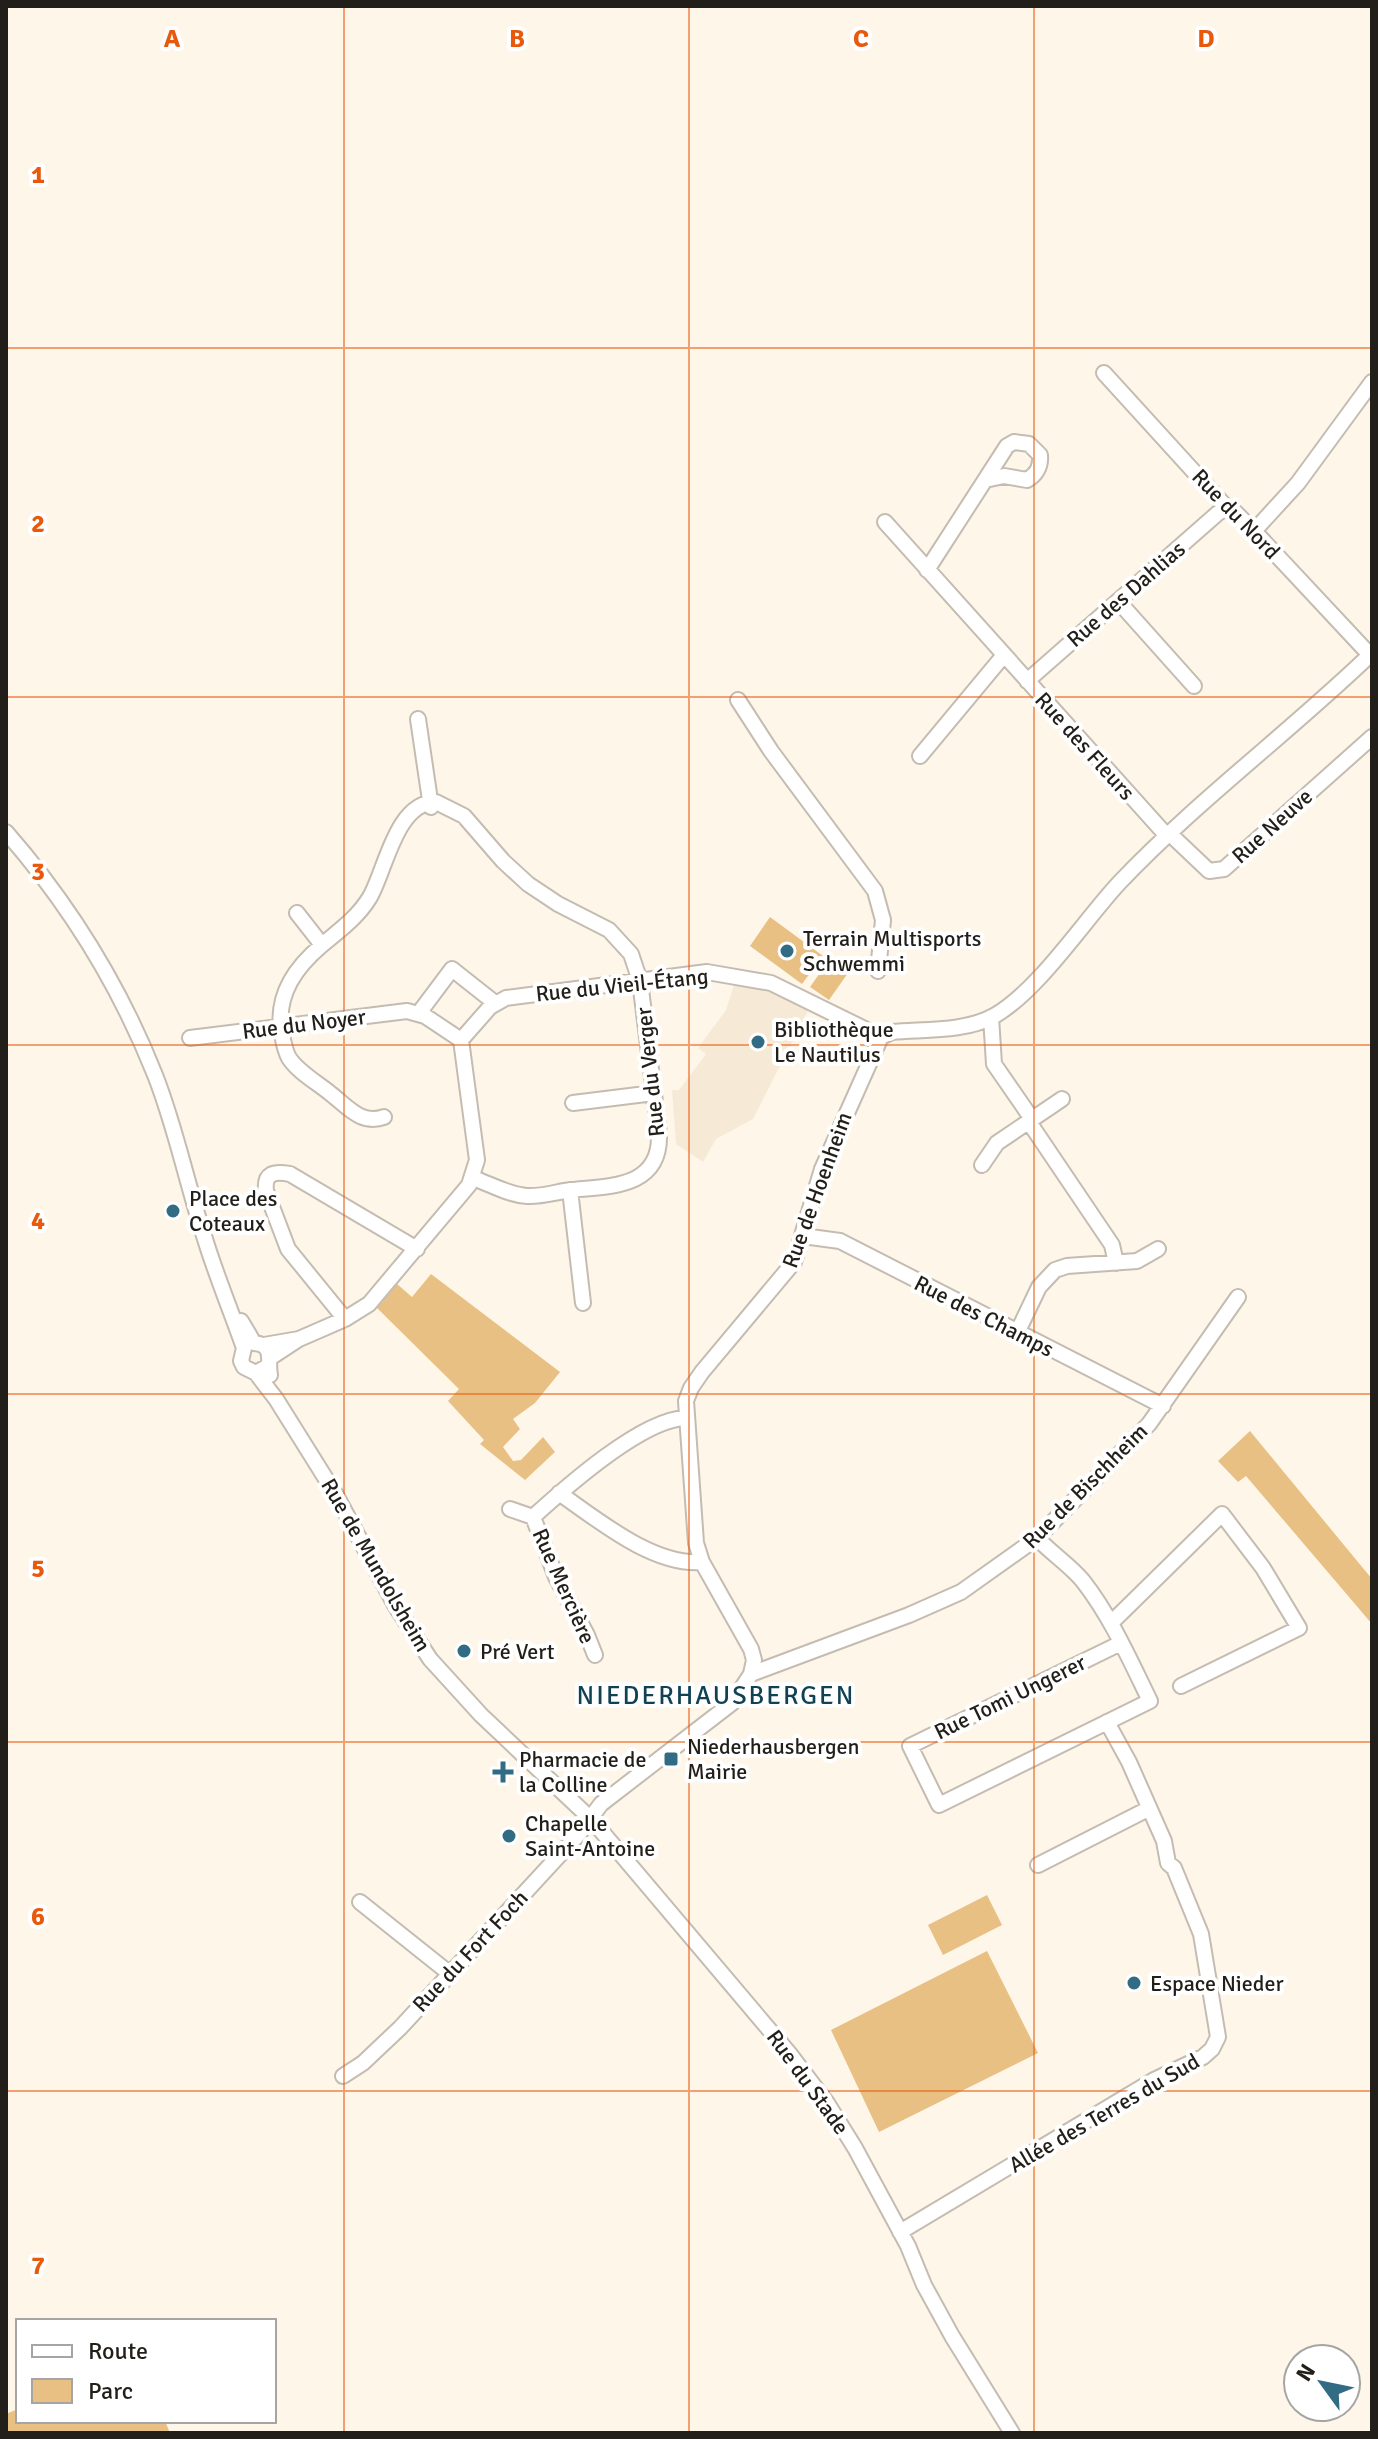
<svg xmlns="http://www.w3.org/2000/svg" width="1378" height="2439" viewBox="0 0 1378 2439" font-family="Signika,sans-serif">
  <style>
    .built { fill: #f6ead7 }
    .green { fill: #e9c083 }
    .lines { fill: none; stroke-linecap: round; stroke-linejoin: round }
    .minor-casing { stroke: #c4bcb1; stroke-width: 18 }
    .minor { stroke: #fff; stroke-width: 14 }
    .grid { fill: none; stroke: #e8590c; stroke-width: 2; stroke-opacity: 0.55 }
    .poi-dot { fill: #316c84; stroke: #fff; stroke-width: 3 }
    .labels { text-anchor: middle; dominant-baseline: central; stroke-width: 8; stroke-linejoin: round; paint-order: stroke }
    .street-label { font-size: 22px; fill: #221f1a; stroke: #fff }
    .poi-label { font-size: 22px; fill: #221f1a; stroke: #fff; text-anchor: start }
    .quarter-label { font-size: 26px; letter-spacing: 2px; fill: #104154; stroke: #fff }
    .grid-label { font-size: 26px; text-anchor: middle; font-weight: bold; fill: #e8590c; stroke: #fff; stroke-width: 8; stroke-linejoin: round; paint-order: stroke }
  </style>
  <rect width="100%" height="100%" fill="#fef6e9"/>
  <path class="built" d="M735 982 772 992 809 1009 753 1119 716 1139 703 1162 676 1144 672 1090H679L706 1054 698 1048 726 1010Z"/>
  <path class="green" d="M770 917 823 956 802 984 750 946Z
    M829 960 848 973 829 1000 810 987Z
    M431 1274 560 1372 535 1403 513 1419 520 1429 503 1447 513 1461 521 1460 543 1437 555 1452 525 1480 480 1444 484 1440 448 1401 459 1389 377 1308 397 1284 412 1297Z
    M1250 1431 1372 1579V1624L1246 1476 1238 1482 1218 1461Z
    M987 1895 1002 1925 943 1955 928 1925Z
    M987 1951 1038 2053 879 2132 831 2030Z
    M18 2409V2421H165L170 2433H6V2414Z"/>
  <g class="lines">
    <defs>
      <path id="minor" d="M1104 373 1227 508 1235 512 1254 531 1370 655
        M885 522 1167 836
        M1254 531 1298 483 1372 382
        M927 570 1007 446 1014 442 1029 444 1040 455C1041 467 1037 474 1027 480L1004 476 985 480
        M1118 601 1194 686
        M1027 681 1218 513 1227 508
        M738 700 771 751 875 891 883 920 878 971
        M418 719 431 807
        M920 756 1004 655
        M6 832C69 904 120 987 155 1075 176 1128 187 1185 205 1239 216 1275 231 1311 244 1348L241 1361 244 1367 256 1373 268 1366
        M1170 834 1209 871 1224 869 1372 737
        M297 913 322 945
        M419 1013 452 969 495 1003
        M991 1017 994 1064 1032 1119
        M190 1038 407 1011 425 1016 461 1040 490 1007 506 998 707 972 771 983 881 1037
        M573 1103 654 1093
        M384 1117C361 1125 348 1107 331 1094 318 1083 299 1073 289 1058 284 1049 283 1039 281 1029 277 993 296 967 322 945 340 930 358 917 370 897 386 869 396 802 436 802L464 816 503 861 528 884 558 904 609 930 631 954 640 981 659 1134C661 1188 610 1186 571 1190 556 1192 541 1197 527 1196 509 1195 490 1184 473 1178
        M1029 1122 1112 1245 1116 1263
        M982 1165 997 1143 1062 1099
        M570 1190 583 1303
        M803 1236 840 1241 1163 1406
        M345 1319 288 1249 266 1191C264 1173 274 1171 290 1174L417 1249
        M241 1321 254 1343C275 1345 267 1360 270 1375
        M1017 1333 1039 1287 1055 1270 1067 1266 1137 1261 1158 1249
        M299 1339 345 1319 369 1304 469 1185 477 1160 461 1040
        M264 1345 299 1339 270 1358
        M256 1373 276 1399 336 1495 395 1605 430 1659 481 1715 592 1820 789 2053 827 2103 855 2148 908 2246 924 2285 952 2336 1012 2433
        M559 1493C598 1520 653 1566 702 1562
        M510 1509 533 1517C566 1487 641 1420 685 1418
        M533 1517 556 1577 587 1635 595 1655
        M1037 1538C1051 1553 1070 1565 1083 1581 1111 1617 1130 1660 1150 1701L939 1805 910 1746 1121 1643
        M1111 1623 1222 1514 1263 1568 1299 1628 1181 1686
        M751 1674 909 1615 961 1592 1037 1538 1149 1424 1238 1297
        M1038 1865 1148 1809
        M360 1902 449 1973
        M343 2076 363 2063 400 2028 578 1835 601 1804 732 1703 751 1674 754 1660 751 1649 702 1562 696 1543 686 1401 691 1388 702 1372 794 1262 822 1169 881 1037 892 1032C924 1029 965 1032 994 1016 1038 991 1083 922 1119 883 1198 800 1290 732 1372 653
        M900 2232 1154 2080 1203 2057 1212 2049 1218 2037 1201 1934 1174 1868 1168 1863 1164 1841 1129 1762 1107 1722"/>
    </defs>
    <use href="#minor" class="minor-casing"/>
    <use href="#minor" class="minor"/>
  </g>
  <path class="grid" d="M344 6V2433M689 6V2433M1034 6V2433M6 348H1372M6 697H1372M6 1045H1372M6 1394H1372M6 1742H1372M6 2091H1372"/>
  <g class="poi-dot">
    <circle cx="787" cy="951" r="8"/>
    <circle cx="758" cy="1042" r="8"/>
    <circle cx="173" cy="1211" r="8"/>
    <circle cx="464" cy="1651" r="8"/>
    <rect x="663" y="1751" width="16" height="16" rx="4"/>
    <path d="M499 1760h8v8h8v8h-8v8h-8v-8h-8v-8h8z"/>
    <circle cx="509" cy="1836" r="8"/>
    <circle cx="1134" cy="1983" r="8"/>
  </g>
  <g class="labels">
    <g class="street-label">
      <text transform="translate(1236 514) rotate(46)">Rue du Nord</text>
      <text transform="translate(1126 594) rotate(-41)">Rue des Dahlias</text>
      <text transform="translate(1085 746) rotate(48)">Rue des Fleurs</text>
      <text transform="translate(1272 826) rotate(-42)">Rue Neuve</text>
      <text transform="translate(622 985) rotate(-6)">Rue du Vieil-Étang</text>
      <text transform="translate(304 1024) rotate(-7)">Rue du Noyer</text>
      <text transform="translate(650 1072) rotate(-96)">Rue du Verger</text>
      <text transform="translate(817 1190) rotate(-70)">Rue de Hoenheim</text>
      <text transform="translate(984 1316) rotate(27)">Rue des Champs</text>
      <text transform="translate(1085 1486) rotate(-45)">Rue de Bischheim</text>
      <text transform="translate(376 1565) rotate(60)">Rue de Mundolsheim</text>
      <text transform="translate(564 1586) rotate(66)">Rue Mercière</text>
      <text transform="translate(1010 1697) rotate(-26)">Rue Tomi Ungerer</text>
      <text transform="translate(470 1951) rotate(-47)">Rue du Fort Foch</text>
      <text transform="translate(808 2082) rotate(54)">Rue du Stade</text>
      <text transform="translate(1104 2113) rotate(-30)">Allée des Terres du Sud</text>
    </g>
    <g class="poi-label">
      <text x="803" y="938">Terrain Multisports<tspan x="803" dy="25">Schwemmi</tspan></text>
      <text x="774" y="1029">Bibliothèque<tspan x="774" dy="25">Le Nautilus</tspan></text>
      <text x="189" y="1198">Place des<tspan x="189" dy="25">Coteaux</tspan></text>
      <text x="480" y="1651">Pré Vert</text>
      <text x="687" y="1746">Niederhausbergen<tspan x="687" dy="25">Mairie</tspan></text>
      <text x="519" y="1759">Pharmacie de<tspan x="519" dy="25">la Colline</tspan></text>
      <text x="525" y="1823">Chapelle<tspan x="525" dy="25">Saint-Antoine</tspan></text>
      <text x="1150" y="1983">Espace Nieder</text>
    </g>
    <g class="quarter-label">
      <text x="716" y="1696">NIEDERHAUSBERGEN</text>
    </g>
  </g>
  <g class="grid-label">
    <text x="172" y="47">A</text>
    <text x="517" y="47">B</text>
    <text x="861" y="47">C</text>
    <text x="1206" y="47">D</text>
    <text x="38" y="183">1</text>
    <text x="38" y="532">2</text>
    <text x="38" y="880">3</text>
    <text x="38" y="1229">4</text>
    <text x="38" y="1577">5</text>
    <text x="38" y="1925">6</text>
    <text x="38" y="2274">7</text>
  </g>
  <rect width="1378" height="2439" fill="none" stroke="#221f1a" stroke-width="16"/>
  <rect x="16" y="2319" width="260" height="104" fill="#ffffff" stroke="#a7a5a3" stroke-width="2"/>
  <rect x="32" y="2345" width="40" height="12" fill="#ffffff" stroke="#a7a5a3" stroke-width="2"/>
  <text x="88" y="2359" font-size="24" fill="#221f1a">Route</text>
  <rect x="32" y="2379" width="40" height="24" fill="#e9c083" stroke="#a7a5a3" stroke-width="2"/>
  <text x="88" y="2399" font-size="24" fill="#221f1a">Parc</text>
  <g transform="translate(1322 2383) rotate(303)"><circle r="38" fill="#ffffff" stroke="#a7a5a3" stroke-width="2"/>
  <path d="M0-6L14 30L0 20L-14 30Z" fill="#316c84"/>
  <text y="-12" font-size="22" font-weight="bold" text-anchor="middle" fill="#221f1a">N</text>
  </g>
</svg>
